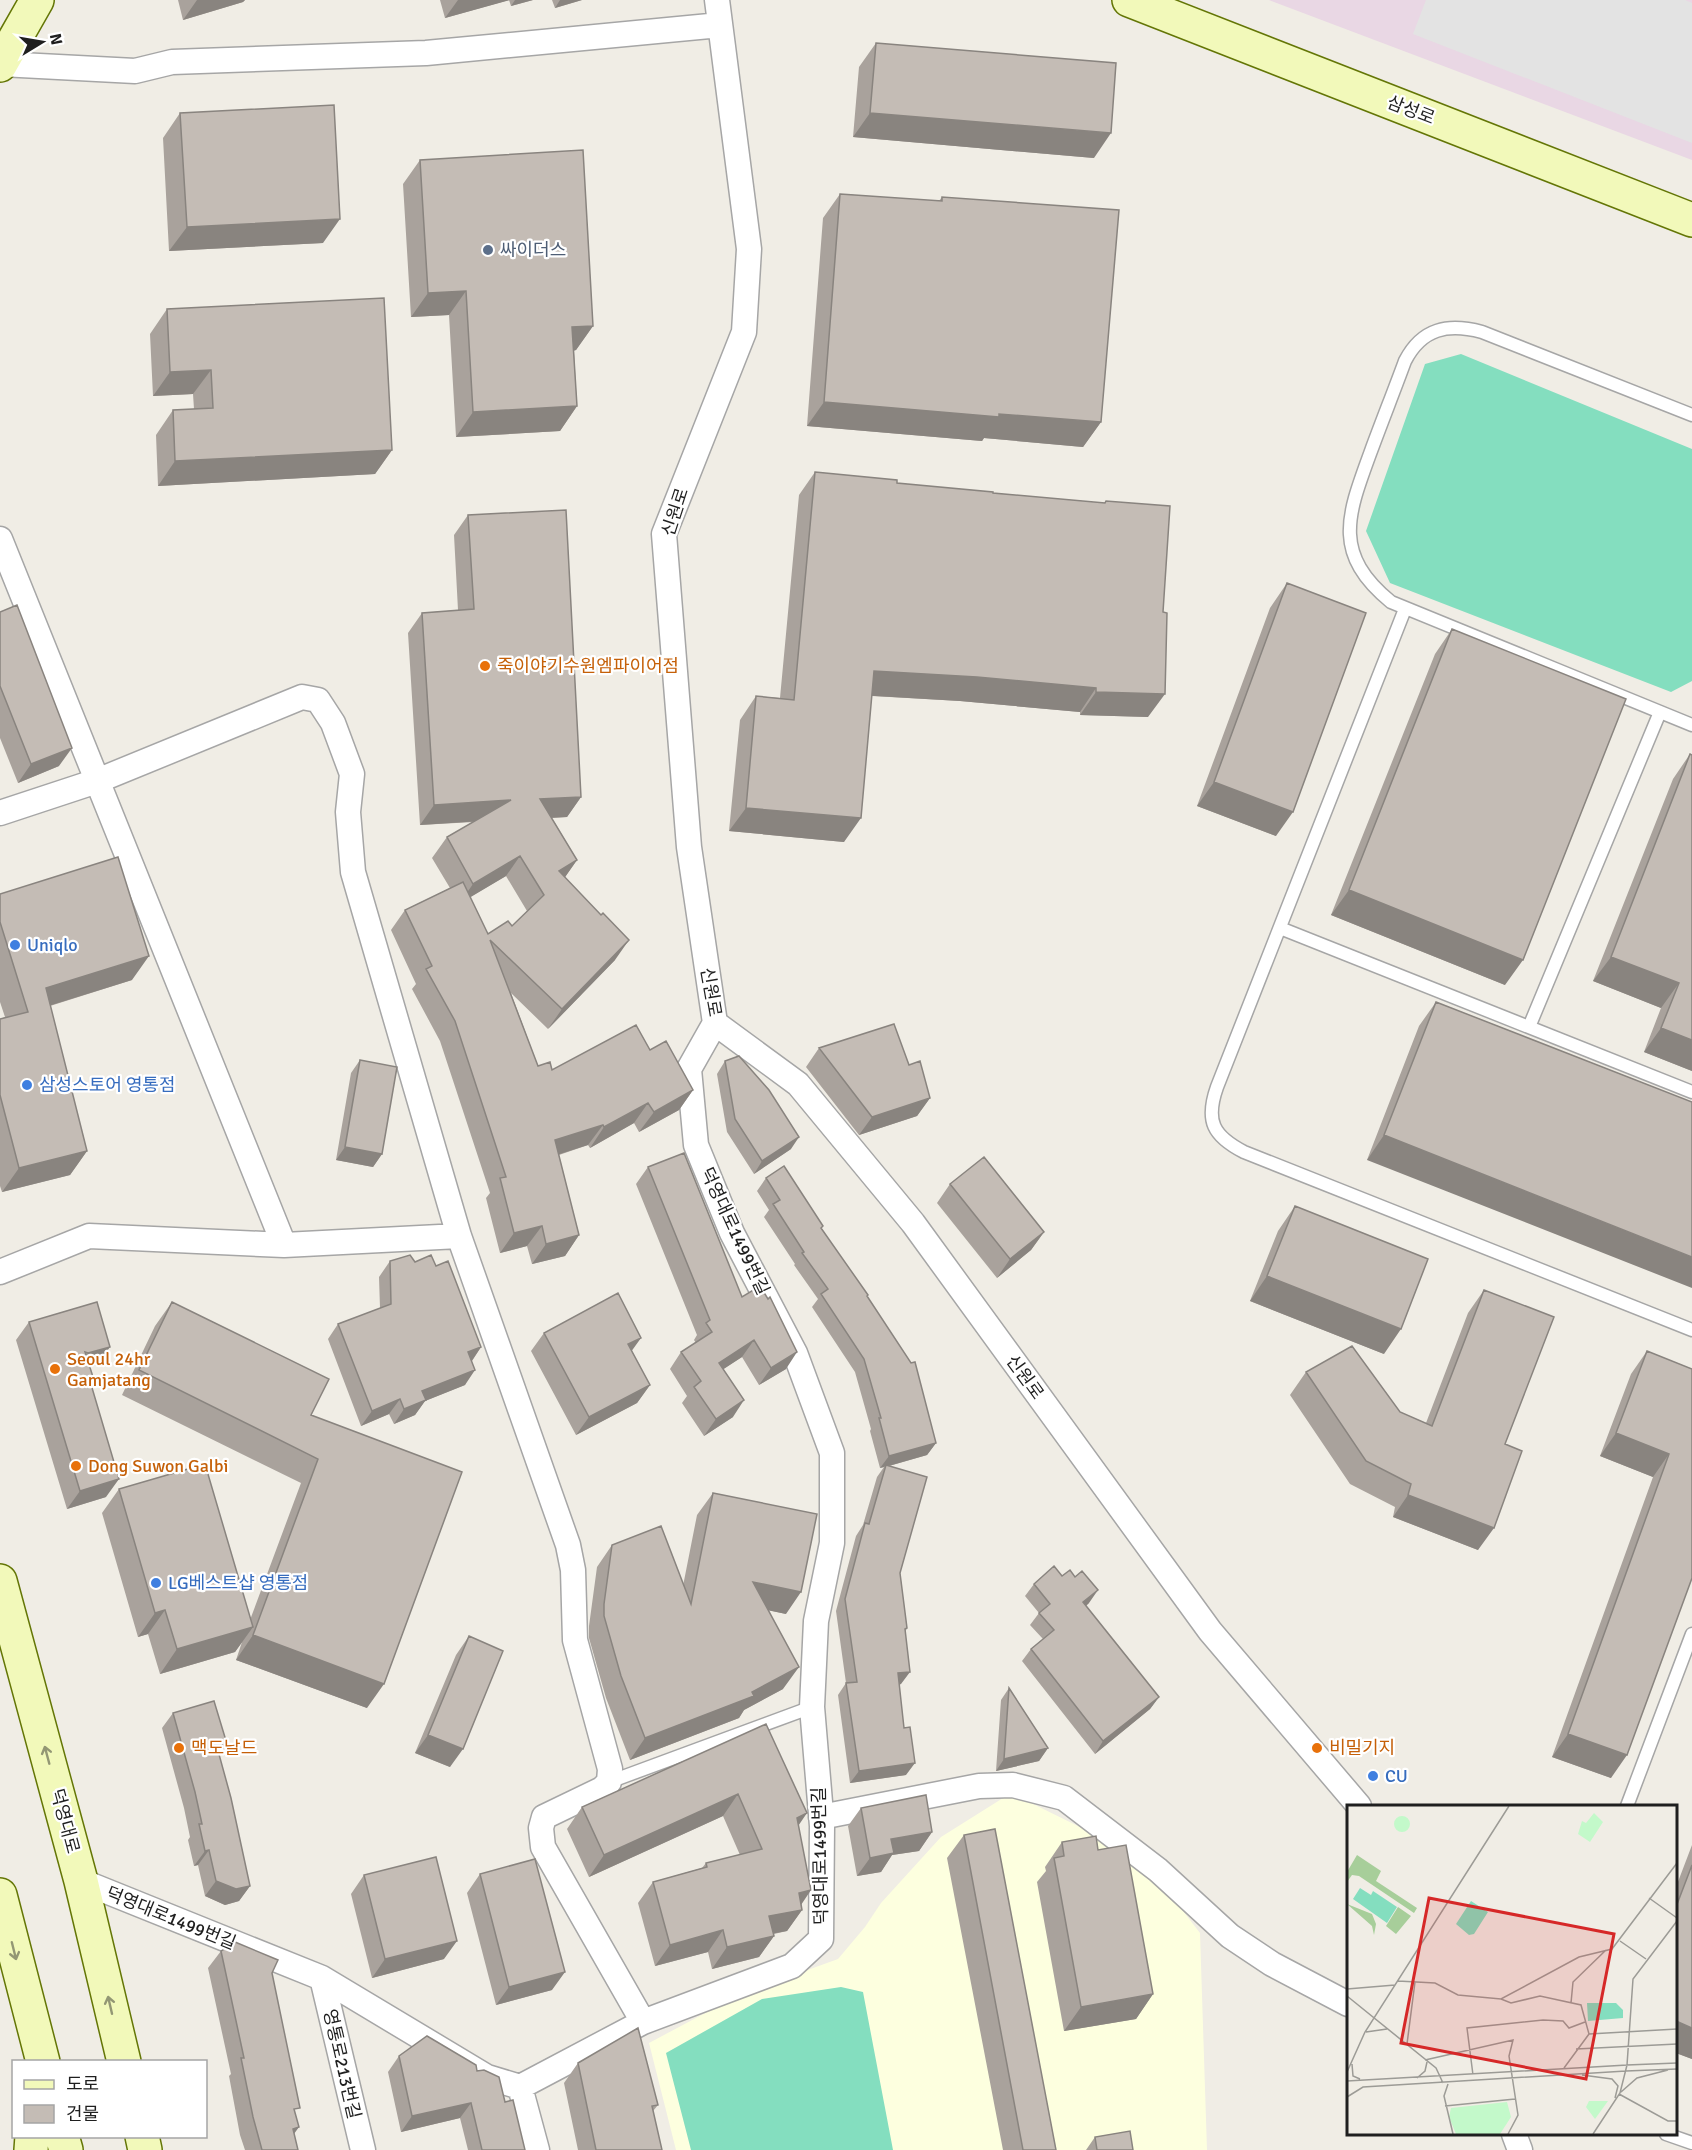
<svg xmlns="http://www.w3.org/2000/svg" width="1692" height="2150" viewBox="0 0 1692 2150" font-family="Signika,'Noto Sans KR',sans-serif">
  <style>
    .industrial { fill: #e9d7e4 }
    .education { fill: #fdffdf }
    .pitch { fill: #84debf }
    .parking { fill: #e3e3e3 }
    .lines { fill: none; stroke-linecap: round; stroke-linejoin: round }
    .lane-casing { stroke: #a6a6a6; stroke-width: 15 }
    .street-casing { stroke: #a6a6a6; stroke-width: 27 }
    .secondary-casing { stroke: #647606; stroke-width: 36 }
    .lane { stroke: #fff; stroke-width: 12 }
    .street { stroke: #fff; stroke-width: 24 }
    .secondary { stroke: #f2f9ba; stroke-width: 33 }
    .wall { fill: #a9a29c; fill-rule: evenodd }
    .shaded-wall { fill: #89847f }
    .building { fill: #c4bcb5; stroke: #89847f; stroke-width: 1.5 }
    .oneway { stroke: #939774 }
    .service-dot { fill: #5c6f8a; stroke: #fff; stroke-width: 2 }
    .food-dot { fill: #e8710a; stroke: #fff; stroke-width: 2 }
    .shop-dot { fill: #3f7fe0; stroke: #fff; stroke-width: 2 }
    .labels { text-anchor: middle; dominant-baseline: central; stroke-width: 4.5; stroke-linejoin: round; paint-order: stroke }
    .street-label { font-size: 18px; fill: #1f1f1f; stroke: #fff }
    .service-label { font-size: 18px; fill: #4e5e75; stroke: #fff; text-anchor: start }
    .food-label { font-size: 18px; fill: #c56008; stroke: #fff; text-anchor: start }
    .shop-label { font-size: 18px; fill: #366cbe; stroke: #fff; text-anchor: start }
    .inset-road { fill: none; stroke: #9c9b96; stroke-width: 1.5 }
    .view { fill: #d62828; fill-opacity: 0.15; stroke: #d62828; stroke-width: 3 }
    .inset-edge { fill: none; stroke: #1f1f1f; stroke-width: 3 }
  </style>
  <rect width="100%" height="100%" fill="#f0ede5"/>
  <path class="industrial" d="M1269 0H1692V160Z"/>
  <path class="education" d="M1011 1793 1094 1834 1166 1889 1200 1933 1207 2150H676L649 2043 741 1994 838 1959 865 1927 881 1903 941 1837Z"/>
  <path class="pitch" d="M1461 354 1692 449V681L1671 692 1390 583 1366 531 1425 364Z
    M841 1987 863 1992 893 2150H691L666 2053 762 1999Z"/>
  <path class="parking" d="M1426 0H1685L1692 3V143L1413 34Z"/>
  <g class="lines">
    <defs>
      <path id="lane" d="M1692 415 1482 332C1448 323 1422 328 1405 361 1394 391 1382 421 1371 451 1348 514 1331 553 1391 602L1692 725
        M1405 609 1217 1087C1205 1121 1213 1136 1244 1152L1692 1330
        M1280 928 1692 1092
        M1529 1027 1660 712
        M609 1782 812 1707
        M1627 1806 1692 1634
        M1666 2134 1692 2143"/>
      <path id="street" d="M717 0 749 249 744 332 664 534 689 847 715 1023 798 1084 913 1223 1210 1631 1359 1806
        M1 64 135 71 172 62 426 53 720 25
        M0 539 284 1245 89 1236 0 1272
        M0 813 97 781 302 697 318 700 333 723 352 774 348 812 353 872 459 1236 568 1545 573 1570 575 1640 610 1769 609 1782 602 1789 544 1817 541 1828 543 1847 643 2022
        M284 1245 459 1236
        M821 1817 979 1786 1013 1785 1064 1798 1158 1870 1230 1936 1272 1964 1348 2004
        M81 1881 322 1978 487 2077 520 2087 643 2022 792 1966 821 1939 822 1826 812 1707 816 1621 832 1543V1453L795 1353 732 1233 696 1145 689 1069 715 1023
        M322 1978 363 2150
        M520 2087 537 2150
        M1514 2134 1520 2150"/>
      <path id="secondary" d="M1129 0 1692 220
        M0 65 37 0
        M0 1581 81 1881 124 2062
        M0 1895 43 2062
        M62 2136 66 2150
        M142 2136 145 2150
        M31 2150 32 2136"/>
    </defs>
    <use href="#lane" class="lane-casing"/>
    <use href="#street" class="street-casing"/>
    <use href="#secondary" class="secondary-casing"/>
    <use href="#lane" class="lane"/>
    <use href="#street" class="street"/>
    <use href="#secondary" class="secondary"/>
  </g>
  <path class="wall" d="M178 0H245L243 2 183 20Z
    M440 0H533L511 6 509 0 445 18Z
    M552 0H582L555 8Z
    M876 43 1094 158 853 137 859 67Z
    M180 113 323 243 169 251 163 138Z
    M420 160 593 326 576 350 574 351 577 406 560 431 456 437 449 315 411 317 403 184Z
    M840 194 939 201 942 197 1101 422 1083 447 984 438 982 441 807 426 823 218Z
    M167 309 392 450 375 474 158 486 156 435 173 410 194 409 193 394 153 396 150 334Z
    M815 472 897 483 993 493 1104 503 1106 501 1148 717 1080 715V712L960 701 872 696 844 842 729 831 740 720 756 696 780 698 799 495Z
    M468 515 581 797 567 817 552 818 577 860 565 877 615 960 548 1029 511 993 538 1066 552 1070 650 1050 693 1090 679 1110 639 1132 634 1123 590 1148 588 1145 559 1155 579 1235 565 1256 532 1264 527 1246 500 1253 486 1198 490 1193 440 1041 412 989 416 984 391 930 405 910 450 888 432 858 447 837 474 822 420 825 408 633 422 613 458 610 454 535ZM506 876 527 911 512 926 488 934 470 897Z
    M1287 583 1276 836 1197 806 1270 608Z
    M0 612 59 766 18 783 0 738Z
    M1452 629 1505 985 1331 915 1435 654Z
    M1690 754 1692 755V1071L1644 1052 1661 1008 1593 981 1673 779Z
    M0 894 132 980 50 1006 87 1151 70 1175 2 1192 0 1186V1019L5 1017 0 1002Z
    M1436 1002 1692 1102 1367 1160 1419 1026Z
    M819 1048 909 1065 930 1098 917 1116 859 1135 806 1067Z
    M360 1060 382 1154 373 1167 336 1160 351 1073Z
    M725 1061 791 1149 754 1174 727 1132 717 1074Z
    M648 1167 742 1297 786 1369 759 1385 742 1357 723 1369 733 1417 704 1436 682 1403 687 1396 670 1369 681 1352 696 1343 694 1340 697 1335 636 1184Z
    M766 1178 823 1226 821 1229 867 1297 936 1443 927 1455 889 1466 900 1573 907 1628 905 1632 901 1684 899 1685 906 1775 850 1783 838 1695 846 1683 836 1611 856 1536 863 1525 877 1477 884 1467 880 1468 870 1431 871 1429 855 1372 812 1307 818 1299 794 1265 795 1264 764 1217 769 1210 757 1191Z
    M950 1184 1044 1232 1031 1250 997 1278 937 1203Z
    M1295 1206 1384 1354 1250 1301 1278 1231Z
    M390 1261 415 1262 436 1266 481 1347 472 1361 465 1385 425 1401 415 1415 394 1424 389 1414 361 1426 328 1339 338 1324 380 1308 379 1277Z
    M1484 1290 1505 1444 1478 1550 1393 1517 1395 1507 1350 1484 1290 1395 1306 1372 1426 1423 1468 1313Z
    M97 1302V1365L90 1367 94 1380 91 1384 106 1497 67 1509 16 1340 29 1322Z
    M172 1302 311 1415 367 1708 236 1660 242 1642 235 1652 160 1674 148 1634 138 1637 102 1513 119 1489 250 1620 301 1483 122 1395 155 1326Z
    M544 1333 632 1351 650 1385 637 1403 576 1435 531 1351Z
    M1647 1351 1692 1369 1611 1778 1552 1757 1653 1477 1600 1456 1631 1374Z
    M713 1493 786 1614 768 1610 783 1689 744 1710 739 1718 630 1760 606 1698 589 1638V1626L597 1567 612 1545 683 1586 697 1515Z
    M1062 1576 1089 1603 1086 1606 1159 1697 1150 1709 1095 1754 1022 1661 1031 1649 1043 1639 1030 1625 1039 1613 1025 1596 1034 1584Z
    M469 1636 450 1767 415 1753 456 1655Z
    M1009 1688 1048 1748 1039 1761 996 1771 1001 1700Z
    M173 1713 219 1755 250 1886 239 1901 225 1905 205 1896 198 1865 194 1866 188 1840 190 1837 184 1808 162 1728Z
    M766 1724 798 1825 801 1904 802 1910 787 1931 774 1934V1936L759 1957 712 1969 708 1952 655 1966 638 1903 653 1882 702 1868 706 1863 740 1855 723 1816 589 1877 567 1829 582 1807Z
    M861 1808 932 1832 919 1851 892 1855 881 1872 857 1876 848 1826Z
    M964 1835 1056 2150H1003L947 1858Z
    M1062 1842 1098 1850 1153 1994 1136 2019 1064 2031 1037 1882 1046 1871 1045 1867Z
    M1692 1845V2059L1676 2053V1887Z
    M480 1874 552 1990 496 2005 467 1893Z
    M364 1875 444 1959 372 1978 351 1894Z
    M221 1951 272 1973 295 2114 294 2134 298 2150H245L240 2135 229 2076 231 2074 208 1968Z
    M399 2056 477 2071 505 2102 525 2150H468L460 2118 401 2132 388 2072Z
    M578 2063 658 2105 653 2111 662 2150H578L564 2083Z
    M1095 2137 1133 2150H1086Z"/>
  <path class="shaded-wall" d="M197 0H245L243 2 183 20Z
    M458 0H510L445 18Z
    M515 0H533L511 6Z
    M560 0H582L555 8Z
    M870 113 1111 133 1094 158 853 137Z
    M340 219 323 243 169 251 187 227Z
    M466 291 449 315 411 317 428 293Z
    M593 326 576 350 555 352 572 327Z
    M211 370 193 394 153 396 170 372Z
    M824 402 999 414 1101 422 1083 447 984 438 982 441 807 426Z
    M577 406 560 431 456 437 473 412Z
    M392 450 375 474 158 486 175 461Z
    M874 671 977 677 1096 688 1080 712 960 701 858 695Z
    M1096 692 1165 694 1148 717 1080 715Z
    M72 748 59 766 18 783 31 764Z
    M1214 782 1293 812 1276 836 1197 806Z
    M581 797 567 817 526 819 540 799Z
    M511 800 497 820 420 825 434 805Z
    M746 808 861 818 844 842 729 831Z
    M520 856 506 876 459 904 473 884Z
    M577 860 563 880 559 871Z
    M1349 890 1523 960 1505 985 1331 915Z
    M629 940 615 960 548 1029 562 1009Z
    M149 956 132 980 29 1012 46 988Z
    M1611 957 1679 983 1661 1008 1593 981Z
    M1661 1028 1692 1040V1071L1644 1052Z
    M693 1090 679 1110 639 1132 654 1112Z
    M930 1098 917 1116 859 1135 872 1117Z
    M648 1103 634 1123 590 1148 604 1127Z
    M603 1125 588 1145 541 1160 555 1140Z
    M1384 1135 1692 1257V1288L1367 1160Z
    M799 1137 791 1149 754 1174 762 1161Z
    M345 1147 382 1154 373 1167 336 1160Z
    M87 1151 70 1175 2 1192 19 1168Z
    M542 1226 527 1246 500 1253 514 1233Z
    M1044 1232 1031 1250 997 1278 1010 1259Z
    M579 1235 565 1256 532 1264 546 1244Z
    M1267 1276 1401 1329 1384 1354 1250 1301Z
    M641 1338 628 1356V1344Z
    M754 1340 742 1357 707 1380 719 1363Z
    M110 1347 97 1365 75 1372 88 1353Z
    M481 1347 471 1362 468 1352Z
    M797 1352 786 1369 759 1385 771 1368Z
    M475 1370 465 1385 425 1401 415 1415 394 1424 404 1409 422 1391Z
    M650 1385 637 1403 576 1435 589 1417Z
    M400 1399 389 1414 361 1426 372 1411Z
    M744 1400 733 1417 704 1436 716 1419Z
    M1616 1433 1669 1454 1653 1477 1600 1456Z
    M936 1443 927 1455 885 1467 886 1465 884 1467 880 1468 889 1456Z
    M119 1479 106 1497 67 1509 80 1491Z
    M1408 1495 1494 1528 1478 1550 1393 1517Z
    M753 1582 801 1592 786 1614 737 1604Z
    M1098 1590 1089 1603 1075 1615 1083 1602Z
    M165 1610 148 1634 138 1637 155 1613Z
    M253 1627 235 1652 160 1674 177 1649Z
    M253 1635 384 1684 367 1708 236 1660Z
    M799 1667 783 1689 744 1710 739 1718 630 1760 645 1738 752 1692Z
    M910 1672 901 1684 889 1686 898 1673Z
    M1159 1697 1150 1709 1095 1754 1103 1741Z
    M1568 1734 1627 1755 1611 1778 1552 1757Z
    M428 1735 463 1749 450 1767 415 1753Z
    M227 1744 216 1760 217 1747Z
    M1048 1748 1039 1761 996 1771 1004 1759Z
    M915 1763 906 1775 850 1783 859 1771Z
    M738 1794 723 1816 589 1877 604 1855Z
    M807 1813 792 1835 797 1818Z
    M932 1832 919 1851 892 1855 881 1872 857 1876 870 1858 891 1839Z
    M209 1850 198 1865 194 1866 205 1851Z
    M216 1881 250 1886 239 1901 225 1905 205 1896Z
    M811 1890 797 1911 802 1910 787 1931 754 1937 769 1916 799 1893Z
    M723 1930 708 1952 655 1966 670 1945Z
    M774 1936 759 1957 712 1969 727 1947Z
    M457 1941 444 1959 372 1978 385 1959Z
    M565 1972 552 1990 496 2005 509 1987Z
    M1153 1994 1136 2019 1064 2031 1081 2007Z
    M1676 2021 1692 2028V2059L1676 2053Z
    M471 2103 460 2118 401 2132 412 2116Z
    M299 2127 286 2145 293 2129Z"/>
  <path class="building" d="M876 43 1116 63 1111 133 870 113Z
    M334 105 340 219 187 227 180 113Z
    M583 150 593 326 572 327 577 406 473 412 466 291 428 293 420 160Z
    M840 194 942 201V197L1119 210 1101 422 999 414V417L824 402Z
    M384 298 392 450 175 461 173 410 213 408 211 370 170 372 167 309Z
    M815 472 897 480V483L993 492V493L1105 503 1106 501 1170 506 1163 612 1167 613 1165 694 1096 692V688L977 677 874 671 861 818 746 808 756 696 794 700Z
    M566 510 581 797 540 799 577 860 559 871 601 915 603 913 629 940 562 1009 490 940 538 1066 550 1062 552 1070 636 1025 650 1050 666 1041 693 1090 654 1112 648 1103 604 1127 603 1125 555 1140 579 1235 546 1244 542 1226 514 1233 500 1178 506 1177 455 1021 426 969 432 966 405 910 463 882 488 934 508 921 512 926 544 895 520 856 473 884 447 837 511 800 434 805 422 613 474 609 468 515Z
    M1287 583 1366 613 1293 812 1214 782Z
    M17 605 72 748 31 764 0 686V612Z
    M1452 629 1626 699 1523 960 1349 890Z
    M1690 754 1692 755V1040L1661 1028 1679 983 1611 957Z
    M118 857 149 956 46 988 87 1151 19 1168 0 1095V1019L28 1012 0 922V894Z
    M1436 1002 1692 1102V1257L1384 1135Z
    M894 1024 909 1065 920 1061 930 1098 872 1117 819 1048Z
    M739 1056 769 1090 799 1137 762 1161 735 1119 725 1061Z
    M360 1060 397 1067 382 1154 345 1147Z
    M684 1153 742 1297 760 1286 768 1299 770 1297 797 1352 771 1368 754 1340 719 1363 744 1400 716 1419 694 1387 701 1381 681 1352 712 1332 706 1323 710 1320 648 1167Z
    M984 1157 1044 1232 1010 1259 950 1184Z
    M784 1166 823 1226 821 1228 868 1295 867 1296 911 1363 915 1362 936 1443 889 1456 879 1418H881L864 1359 821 1294 828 1289 802 1253 804 1252 773 1204 780 1200 766 1178Z
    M1295 1206 1428 1259 1401 1329 1267 1276Z
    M410 1255 415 1262 431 1255 436 1266 448 1261 481 1347 468 1352 475 1370 422 1391 426 1400 404 1409 400 1399 372 1411 338 1324 391 1304 390 1261Z
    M1484 1290 1554 1317 1505 1444 1522 1451 1494 1528 1408 1495 1411 1484 1366 1461 1306 1372 1352 1346 1400 1412 1432 1426Z
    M618 1293 641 1338 628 1344 650 1385 589 1417 544 1333Z
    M97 1302 110 1347 88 1353 85 1352 94 1380 90 1381 119 1479 80 1491 29 1322Z
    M172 1302 329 1379 311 1415 462 1472 384 1684 253 1635 318 1459 139 1370Z
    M1647 1351 1692 1369V1578L1627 1755 1568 1734 1669 1454 1616 1433Z
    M205 1464 253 1627 177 1649 165 1610 155 1613 119 1489Z
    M886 1465 927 1477 900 1573 907 1628 905 1629 910 1672 898 1673 904 1728 910 1727 915 1763 859 1771 846 1683 857 1682 845 1599 865 1523 869 1524Z
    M713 1493 817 1514 801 1592 753 1582 799 1667 752 1692 754 1696 645 1738 621 1676 604 1616V1604L612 1545 661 1526 691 1604Z
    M1054 1566 1062 1576 1070 1570 1075 1577 1082 1571 1098 1590 1083 1602 1159 1697 1103 1741 1031 1649 1054 1630 1039 1613 1050 1604 1034 1584Z
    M469 1636 503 1651 463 1749 428 1735Z
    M1009 1688 1048 1748 1004 1759Z
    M214 1701 227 1744 217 1747 231 1798 250 1886 236 1889 216 1881 209 1850 205 1851 199 1824H202L195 1792 173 1713Z
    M766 1724 807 1813 797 1818 811 1890 799 1893 802 1910 769 1916 774 1936 727 1947 723 1930 670 1945 653 1882 707 1867 706 1863 762 1849 738 1794 604 1855 582 1807Z
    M926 1795 932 1832 891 1839 894 1853 870 1858 861 1808Z
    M995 1829 1056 2150H1023L964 1835Z
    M1096 1836 1098 1850 1126 1845 1153 1994 1081 2007 1054 1858 1064 1856 1062 1842Z
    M436 1857 457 1941 385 1959 364 1875Z
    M535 1859 565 1972 509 1987 480 1874Z
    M1692 1865V2028L1676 2021V1907Z
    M235 1942 278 1960 272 1973 300 2108 294 2109 299 2127 293 2129 298 2150H262L253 2117 241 2058H244L221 1951Z
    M638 2028 658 2105 652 2106 662 2150H596L578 2063Z
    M427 2036 476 2065 477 2071 484 2070 499 2077 505 2102 513 2100 525 2150H482L471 2103 412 2116 399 2056Z
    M1130 2131 1133 2150H1097L1095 2137Z"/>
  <defs><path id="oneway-shaft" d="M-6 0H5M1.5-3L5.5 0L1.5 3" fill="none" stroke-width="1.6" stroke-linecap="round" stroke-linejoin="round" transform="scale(1.5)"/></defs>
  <g class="oneway">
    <use href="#oneway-shaft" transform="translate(47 1755) rotate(-105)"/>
    <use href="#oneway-shaft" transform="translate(14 1951) rotate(76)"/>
    <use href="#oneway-shaft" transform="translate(110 2005) rotate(-103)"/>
  </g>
  <circle class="service-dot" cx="488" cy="250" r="6"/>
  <g class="food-dot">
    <circle cx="485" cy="666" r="6"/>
    <circle cx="55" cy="1369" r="6"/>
    <circle cx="76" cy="1466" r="6"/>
    <circle cx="179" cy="1748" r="6"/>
    <circle cx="1317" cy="1748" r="6"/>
  </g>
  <g class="shop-dot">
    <circle cx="15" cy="945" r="6"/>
    <circle cx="27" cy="1085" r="6"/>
    <circle cx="156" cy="1583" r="6"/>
    <circle cx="1373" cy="1776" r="6"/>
  </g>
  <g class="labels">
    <g class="street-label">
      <text transform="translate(1411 110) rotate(21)">삼성로</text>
      <text transform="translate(675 512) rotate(-72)">신원로</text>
      <text transform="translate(711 992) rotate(80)">신원로</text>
      <text transform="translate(735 1231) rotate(65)">덕영대로1499번길</text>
      <text transform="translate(1025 1377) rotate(54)">신원로</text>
      <text transform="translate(65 1821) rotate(75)">덕영대로</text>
      <text transform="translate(820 1856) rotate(-91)">덕영대로1499번길</text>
      <text transform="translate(171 1918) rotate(22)">덕영대로1499번길</text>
      <text transform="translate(342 2064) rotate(77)">영통로213번길</text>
    </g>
    <g class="service-label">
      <text x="500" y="250">싸이더스</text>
    </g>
    <g class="food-label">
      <text x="497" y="666">죽이야기수원엠파이어점</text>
      <text x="67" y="1359">Seoul 24hr<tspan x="67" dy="21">Gamjatang</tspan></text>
      <text x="88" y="1466">Dong Suwon Galbi</text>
      <text x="191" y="1748">맥도날드</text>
      <text x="1329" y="1748">비밀기지</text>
    </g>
    <g class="shop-label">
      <text x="27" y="945">Uniqlo</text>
      <text x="39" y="1085">삼성스토어 영통점</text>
      <text x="168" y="1583">LG베스트샵 영통점</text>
      <text x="1385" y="1776">CU</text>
    </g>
  </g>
  <g transform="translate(1347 1805)">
    <rect width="330" height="330" fill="#f0ede5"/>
    <path d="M10 50 34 66 29 76 70 103 67 108 12 71 5 70 0 77V67ZM0 99 25 109 29 119 27 130 25 121ZM51 102 64 111 49 129 39 121Z" fill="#a7ce9a"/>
    <path d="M247 8 256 17 243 37 231 29 235 16 239 18ZM47 19a8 8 0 1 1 16 0a8 8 0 1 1-16 0ZM242 296H261L248 314 239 302ZM160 297 164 312 153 329H109L102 312 104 303Z" fill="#c3f9ca"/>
    <path d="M13 83 24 90 26 86 50 102 40 118 6 94ZM124 96 141 107 127 129 122 130 109 119ZM240 198H269L276 205V213L241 216Z" fill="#84debf"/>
    <path class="inset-road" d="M302 93 330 113M273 136 299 154M51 176 88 178 111 190 154 194 232 152 265 144 330 58M0 184 48 180M0 191 89 263 96 278M154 194 164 198 193 191 234 200 242 229 217 263M224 198 226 177 259 145M19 227 40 224M242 229 330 224M60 239 68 177M229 244 330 239M78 255 166 235 162 251 171 310 161 329M5 259 6 271 13 274M279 266 330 264M0 267 18 227 162 1M126 270 120 223 196 215 216 216 222 223 238 217M235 270 265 274 271 281 268 293M70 273 78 266 80 257M0 276 280 260 286 174 330 116M101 279 97 291 106 329M274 287 290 273 321 265M272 289 321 316H330M0 292 16 282 279 266M98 301 168 294M246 329 273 288 280 260 330 258"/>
    <path class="view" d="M82 93 267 129 239 274 54 238Z"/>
    <rect width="330" height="330" class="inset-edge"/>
  </g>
  <rect x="12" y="2060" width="195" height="78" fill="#ffffff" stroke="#a5a5a5" stroke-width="1.5"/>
  <rect x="24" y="2080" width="30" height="9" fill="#f2f9ba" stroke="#a5a5a5" stroke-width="1.5"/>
  <text x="66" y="2090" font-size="18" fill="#1f1f1f">도로</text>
  <rect x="24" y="2105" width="30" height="18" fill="#c4bcb5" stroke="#a5a5a5" stroke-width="1.5"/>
  <text x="66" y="2120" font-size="18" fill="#1f1f1f">건물</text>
  <g transform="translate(42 42) rotate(79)" stroke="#ffffff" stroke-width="4.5" paint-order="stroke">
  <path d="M0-4.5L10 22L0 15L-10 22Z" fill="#1f1f1f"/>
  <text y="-9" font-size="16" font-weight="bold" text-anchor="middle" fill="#1f1f1f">N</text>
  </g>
</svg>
